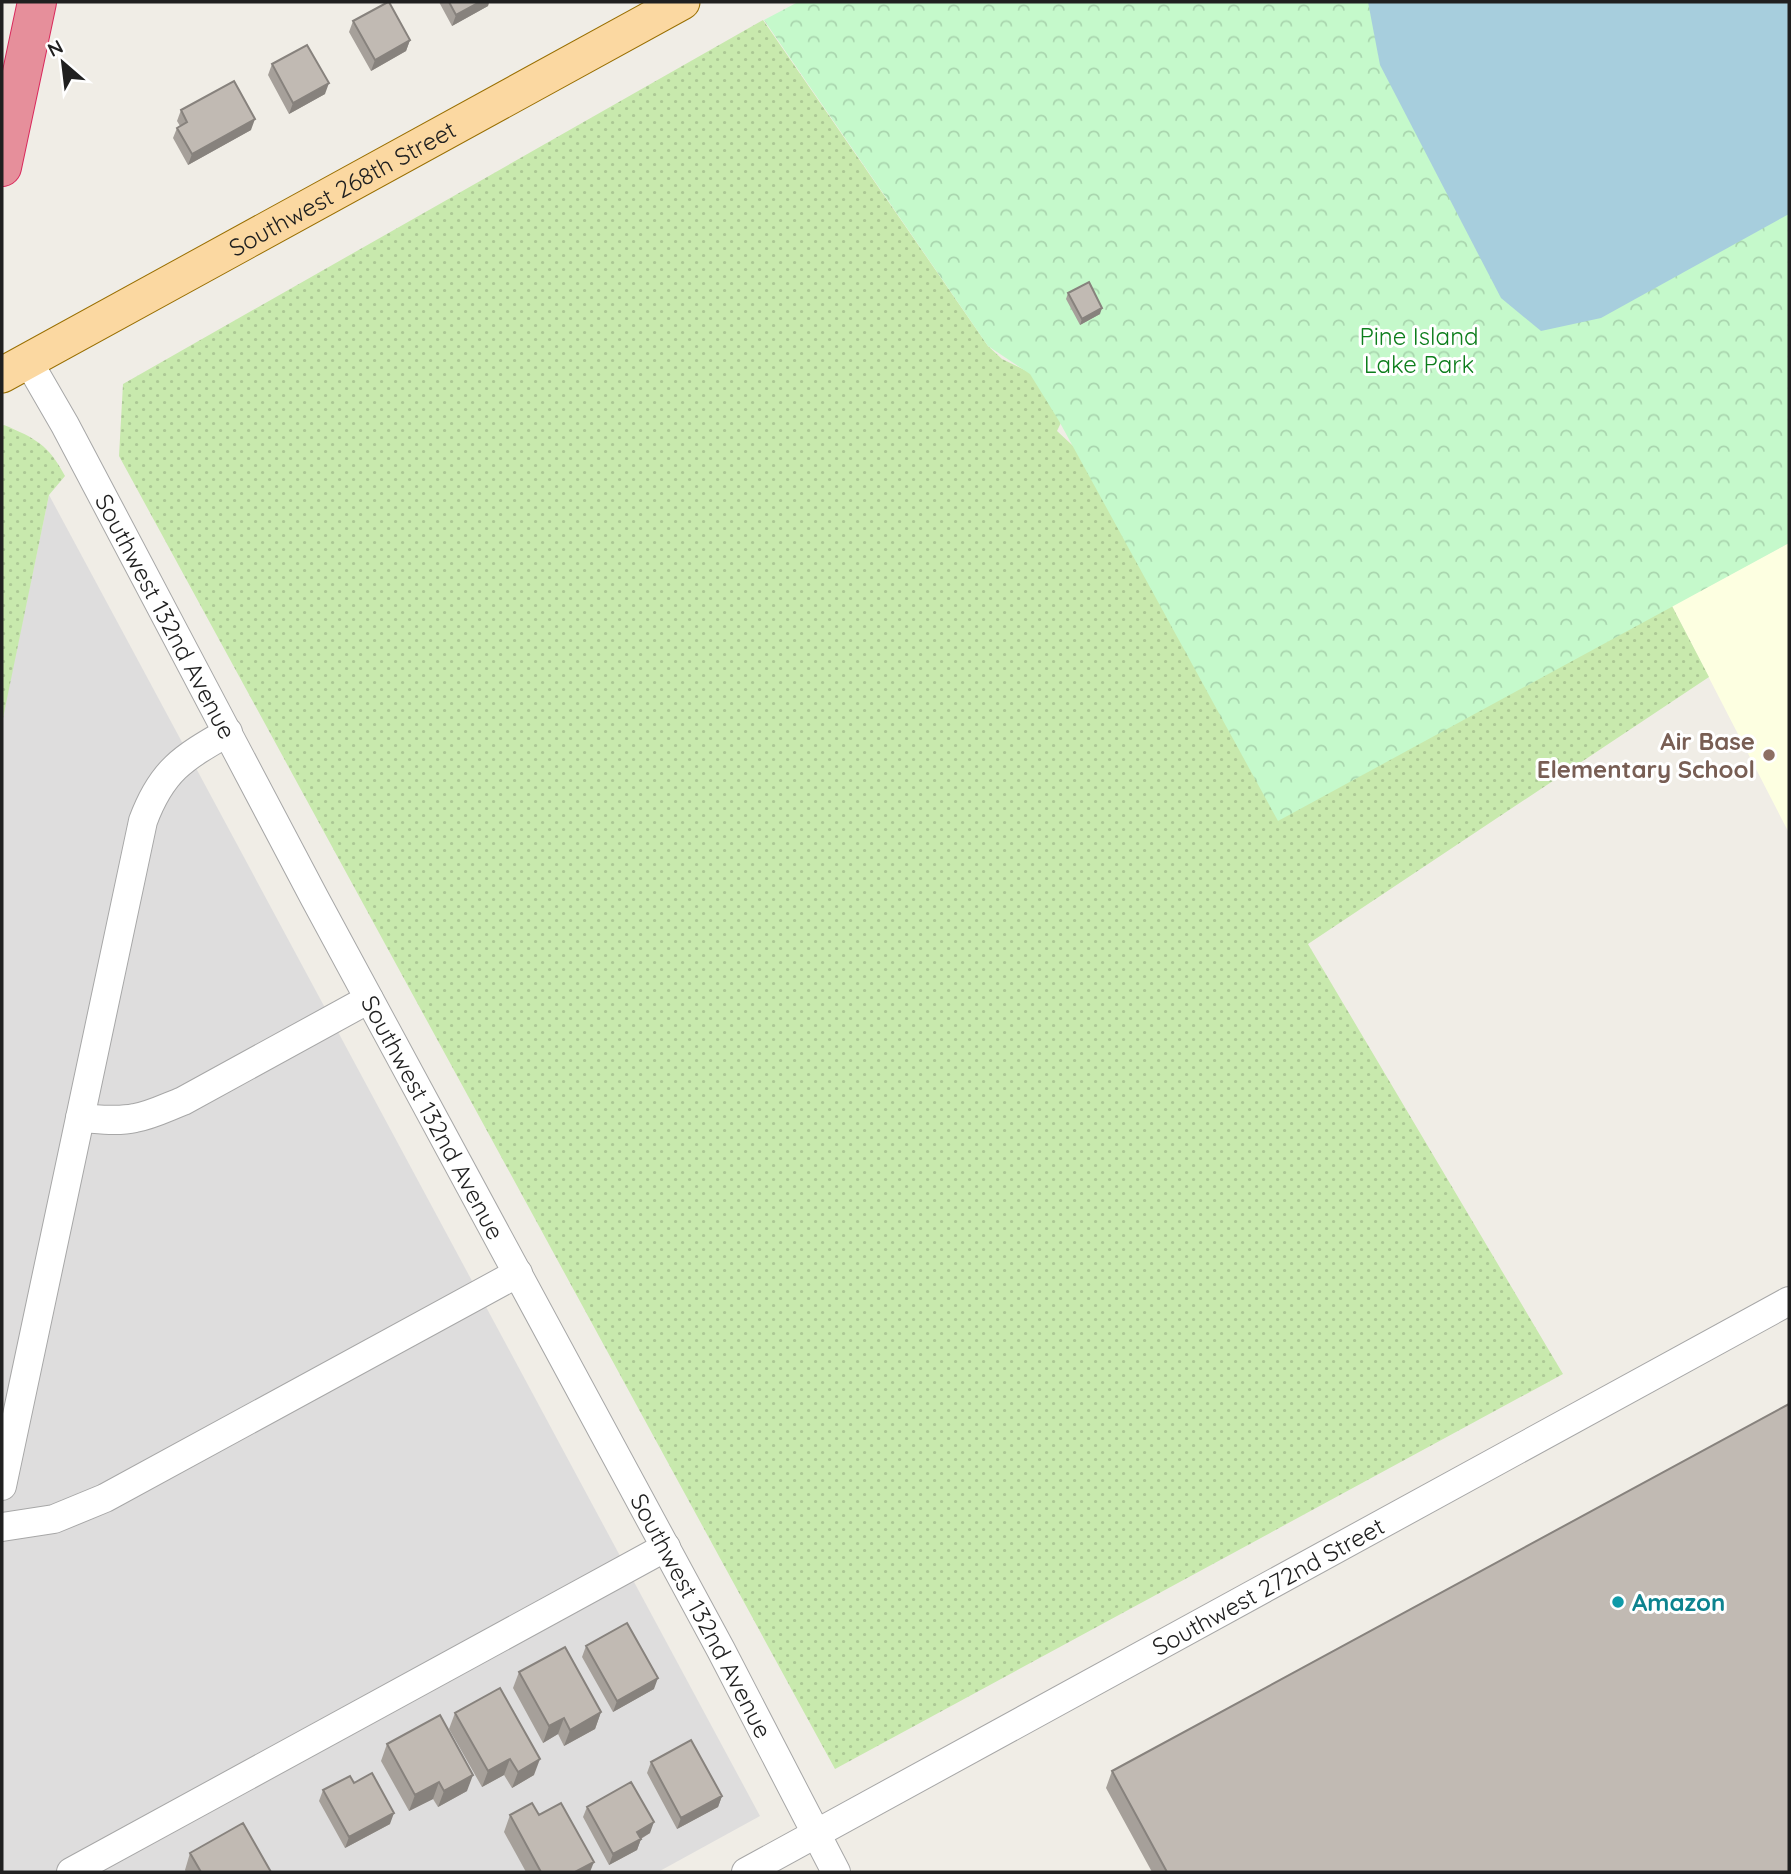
<svg xmlns="http://www.w3.org/2000/svg" width="1791" height="1874" viewBox="0 0 1791 1874" font-family="Quicksand,sans-serif">
  <style>
    .residential { fill: #dedddd }
    .education { fill: #fdffe1 }
    .grass { fill: url(#grass-dots) }
    .park { fill: url(#park-crowns) }
    .water { fill: #a7cedd }
    .lines { fill: none; stroke-linecap: round; stroke-linejoin: round }
    .minor-casing { stroke: #a7a7a7; stroke-width: 30 }
    .major-casing { stroke: #996f02; stroke-width: 37 }
    .highway-casing { stroke: #d9295c; stroke-width: 40 }
    .minor { stroke: #fff; stroke-width: 28 }
    .major { stroke: #fbd8a1; stroke-width: 35 }
    .highway { stroke: #e68f9b; stroke-width: 38 }
    .wall { fill: #a6a09a }
    .shaded-wall { fill: #87827d }
    .building { fill: #c1bab3; stroke: #87827d; stroke-width: 2 }
    .education-dot { fill: #8d6e63; stroke: #fff; stroke-width: 2.5 }
    .culture-dot { fill: #0f9aa8; stroke: #fff; stroke-width: 2.5 }
    .labels { text-anchor: middle; dominant-baseline: central; stroke-width: 6; stroke-linejoin: round; paint-order: stroke }
    .street-label { font-size: 24px; fill: #202020; stroke: #fff }
    .park-label { font-size: 24px; fill: #0d7e1c; stroke: #fff }
    .education-label { font-size: 24px; font-weight: bold; fill: #785e54; stroke: #fff; text-anchor: end }
    .culture-label { font-size: 24px; font-weight: bold; fill: #0d838f; stroke: #fff; text-anchor: start }
  </style>
  <defs>
    <pattern id="grass-dots" width="8" height="8" patternUnits="userSpaceOnUse" patternTransform="scale(1.75)"><rect width="8" height="8" fill="#c8e9ad"/><path d="M2 2h.1M6 6h.1" fill="none" stroke="#acc895" stroke-width="1.8" stroke-linecap="round"/></pattern>
    <pattern id="park-crowns" width="20" height="18" patternUnits="userSpaceOnUse" patternTransform="scale(1.75)"><rect width="20" height="18" fill="#c5f9cb"/><path d="M2 6a3 3 0 1 1 6 0M12 15a3 3 0 1 1 6 0" fill="none" stroke="#a9d5ae"/></pattern>
  </defs>
  <rect width="100%" height="100%" fill="#f0ede6"/>
  <path class="residential" d="M49 495 760 1816 658 1872H2V719Z"/>
  <path class="education" d="M1789 543V833L1672 606Z"/>
  <path class="grass" d="M763 20 988 346 1002 359 1048 381 1071 402 1057 431 1113 483 1499 692 1672 606 1709 677 1308 944 1563 1374 835 1769 119 456 123 384Z
    M4 425C35 438 49 445 65 476L49 495 2 723V426Z"/>
  <path class="park" d="M798 2H1789V543L1278 821 1059 421 1030 374 988 346 764 20Z"/>
  <path class="water" d="M1368 2H1789V214L1601 318 1541 331 1501 298 1380 65Z"/>
  <g class="lines">
    <defs>
      <g id="minor">
        <path id="s1" d="M28 361 65 425 314 897 721 1650 836 1872"/>
        <path d="M80 1118C98 1119 117 1122 135 1118 152 1115 167 1107 183 1101L369 999"/>
        <path d="M2 1486 143 821C162 770 183 758 228 732"/>
        <path d="M2 1527 54 1519 105 1498 518 1273"/>
        <path d="M71 1872 666 1547"/>
        <path id="s2" d="M746 1872 1789 1301"/>
      </g>
      <g id="major">
        <path id="s3" d="M2 375 682 2"/>
      </g>
      <path id="highway" d="M2 167 37 2"/>
    </defs>
    <use href="#minor" class="minor-casing"/>
    <use href="#major" class="major-casing"/>
    <use href="#highway" class="highway-casing"/>
    <use href="#minor" class="minor"/>
    <use href="#major" class="major"/>
    <use href="#highway" class="highway"/>
  </g>
  <path class="wall" d="M439 2H489L488 6 452 26Z
    M353 21 410 40 406 51 371 71 349 32Z
    M272 64 325 94 289 114 268 75Z
    M181 110 251 130 188 165 173 138 177 128 180 126 177 121Z
    M1068 293 1100 314 1080 325 1066 299Z
    M586 1646 654 1689 613 1712 582 1657Z
    M519 1672 601 1712 595 1729 564 1746 558 1734 543 1743 513 1688Z
    M455 1713 534 1775 512 1788 504 1775 482 1787 449 1729Z
    M387 1744 467 1791 438 1807 433 1799 409 1811 381 1761Z
    M651 1762 722 1796 718 1807 677 1829 647 1773Z
    M1112 1771 1789 1872H1152L1106 1788Z
    M354 1783 390 1824 345 1848 319 1801 323 1790Z
    M587 1807 650 1833 641 1839 637 1850 609 1865 583 1817Z
    M510 1815H539L590 1872H526L504 1832Z
    M190 1853 271 1872H186L185 1870Z"/>
  <path class="shaded-wall" d="M480 2H489L488 6 452 26 456 15Z
    M410 40 406 51 371 71 375 60Z
    M329 83 325 94 289 114 293 103Z
    M255 119 251 130 188 165 192 154Z
    M1102 308 1100 314 1080 325 1082 319Z
    M658 1678 654 1689 613 1712 617 1701Z
    M601 1712 595 1729 564 1746 570 1730Z
    M564 1718 558 1734 543 1743 549 1726Z
    M510 1759 504 1775 482 1787 488 1771Z
    M540 1759 534 1775 512 1788 518 1772Z
    M473 1775 467 1791 438 1807 444 1791Z
    M439 1782 433 1799 409 1811 415 1795Z
    M722 1796 718 1807 677 1829 681 1818Z
    M394 1813 390 1824 345 1848 349 1837Z
    M654 1822 650 1833 633 1843 637 1832Z
    M641 1839 637 1850 609 1865 613 1854Z
    M594 1862 590 1872H575Z"/>
  <path class="building" d="M388 2H389L410 40 375 60 353 21Z
    M449 2H480L456 15Z
    M307 45 329 83 293 103 272 64Z
    M234 81 255 119 192 154 177 128 187 122 181 110Z
    M1089 282 1102 308 1082 319 1068 293Z
    M1789 1404V1872H1167L1112 1771Z
    M627 1623 658 1678 617 1701 586 1646Z
    M565 1647 601 1712 570 1730 564 1718 549 1726 519 1672Z
    M500 1688 540 1759 518 1772 510 1759 488 1771 455 1713Z
    M440 1715 473 1775 444 1791 439 1782 415 1795 387 1744Z
    M691 1740 722 1796 681 1818 651 1762Z
    M372 1773 394 1813 349 1837 323 1790 350 1776 354 1783Z
    M631 1782 654 1822 637 1832 641 1839 613 1854 587 1807Z
    M532 1803 539 1815 561 1803 594 1862 575 1872H541L510 1815Z
    M243 1823 271 1872H201L190 1853Z"/>
  <circle class="education-dot" cx="1769" cy="755" r="7"/>
  <circle class="culture-dot" cx="1618" cy="1602" r="7"/>
  <g class="labels">
    <g class="street-label">
      <text stroke="none"><textPath href="#s3" startOffset="388">Southwest 268th Street</textPath></text>
      <text stroke="none"><textPath href="#s1" startOffset="290">Southwest 132nd Avenue</textPath></text>
      <text stroke="none"><textPath href="#s1" startOffset="858">Southwest 132nd Avenue</textPath></text>
      <text stroke="none"><textPath href="#s2" startOffset="595">Southwest 272nd Street</textPath></text>
      <text stroke="none"><textPath href="#s1" startOffset="1424">Southwest 132nd Avenue</textPath></text>
    </g>
    <g class="park-label">
      <text x="1419" y="336">Pine Island<tspan x="1419" dy="28">Lake Park</tspan></text>
    </g>
    <g class="education-label">
      <text x="1755" y="741">Air Base<tspan x="1755" dy="28">Elementary School</tspan></text>
    </g>
    <g class="culture-label">
      <text x="1632" y="1602">Amazon</text>
    </g>
  </g>
  <rect width="1791" height="1874" fill="none" stroke="#202020" stroke-width="7"/>
  <g transform="translate(63 63) rotate(332)" stroke="#ffffff" stroke-width="5" paint-order="stroke">
  <path d="M0-5L12 26L0 18L-12 26Z" fill="#202020"/>
  <text y="-10" font-size="19" font-weight="bold" text-anchor="middle" fill="#202020">N</text>
  </g>
</svg>
